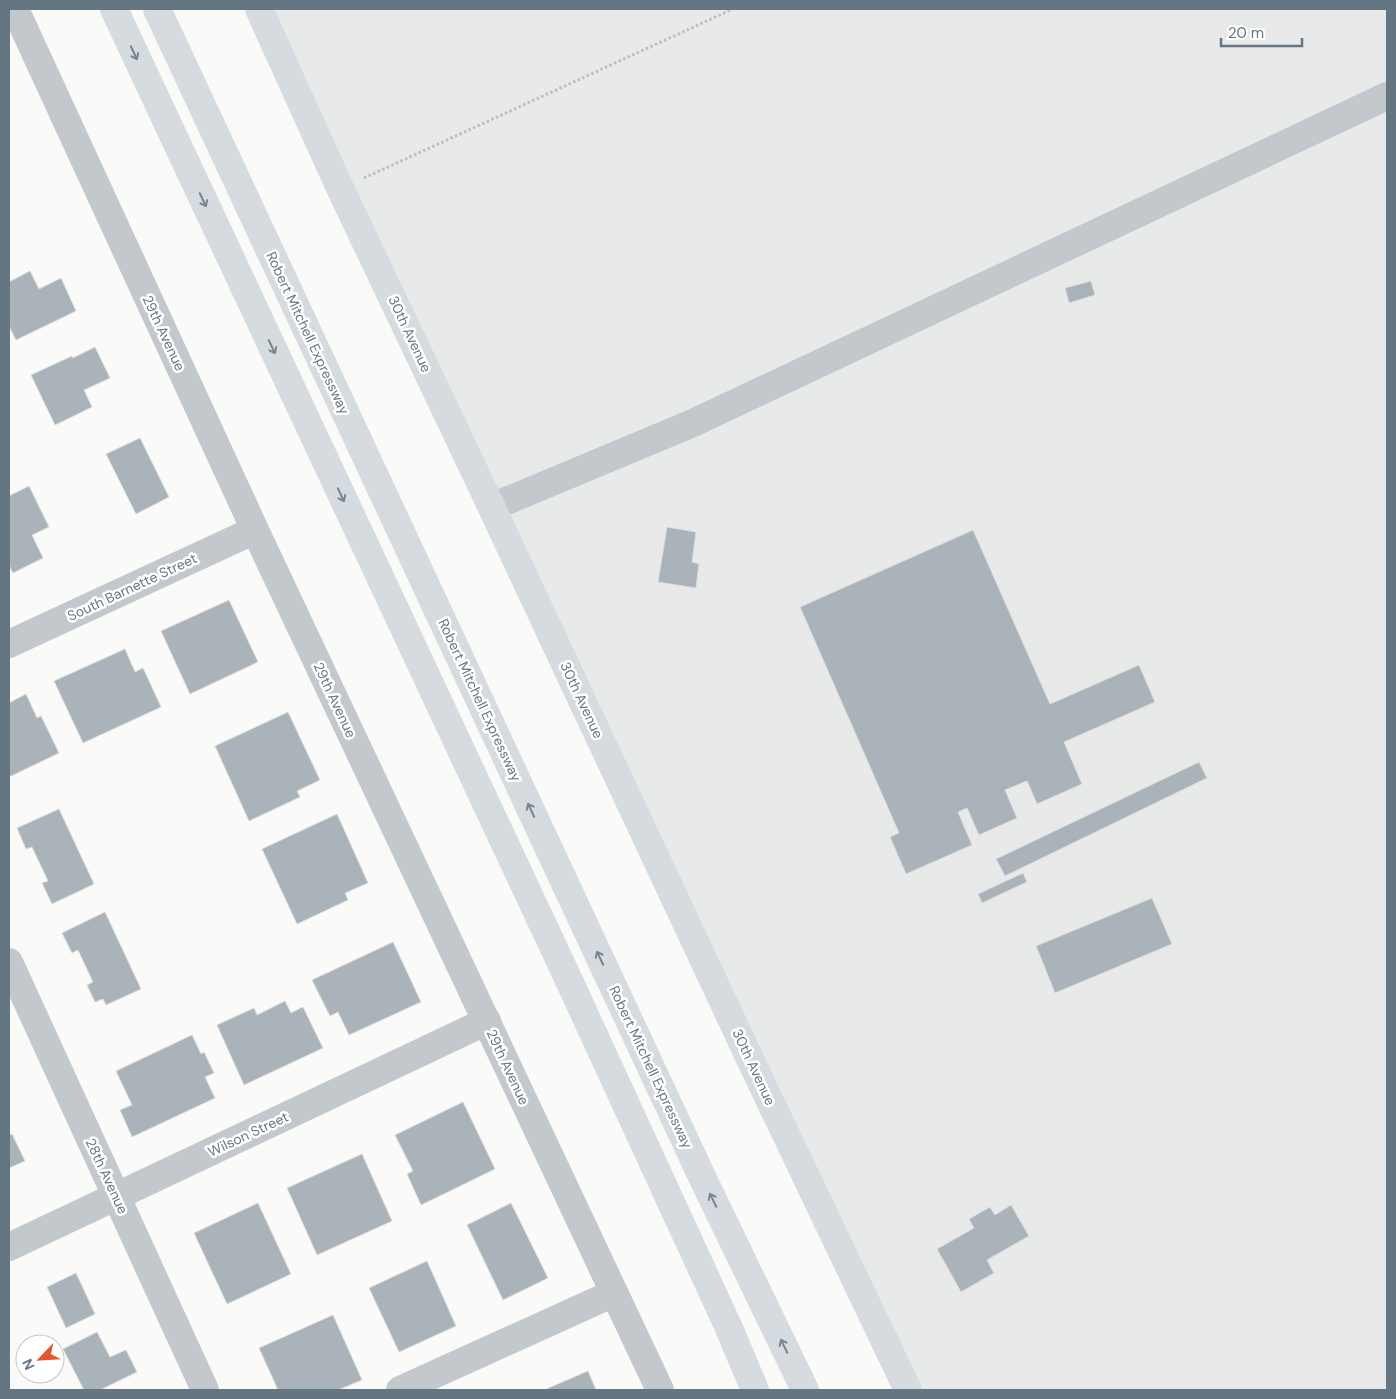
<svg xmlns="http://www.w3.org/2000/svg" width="1396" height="1399" viewBox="0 0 1396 1399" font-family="'DM Sans',sans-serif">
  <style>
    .built { fill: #e8e9e9 }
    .building { fill: #aab3b9; stroke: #dcdcda }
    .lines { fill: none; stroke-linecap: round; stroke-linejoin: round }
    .path { stroke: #bbbfc2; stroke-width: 3; stroke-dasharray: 2.5 2.5; stroke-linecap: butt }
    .minor { stroke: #c3c8cc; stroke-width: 28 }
    .major { stroke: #d6dbdf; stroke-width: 28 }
    .highway { stroke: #d6dbdf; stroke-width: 28 }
    .oneway { stroke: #768591 }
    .labels { text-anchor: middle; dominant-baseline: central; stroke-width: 5; stroke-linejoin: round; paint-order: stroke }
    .street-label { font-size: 14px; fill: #657683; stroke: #fff }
  </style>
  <rect width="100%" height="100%" fill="#fafaf8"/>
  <path class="built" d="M267 9H1387V1390H914Z"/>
  <path class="building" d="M30 271 39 289 61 278 76 311 16 340 9 326V282Z
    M1091 281 1095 295 1069 303 1065 288Z
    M95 347 110 378 84 390 92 407 55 425 31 375 72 356 73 358Z
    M140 438 169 497 136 514 106 454Z
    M29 486 49 527 32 535 43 558 13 573 9 565V496Z
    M667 527 696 532 692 562 699 564 696 588 658 582Z
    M973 530 1050 704 1139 665 1155 702 1064 742 1082 784 1037 804 1027 781 1005 790 1017 818 979 835 967 808 958 812 972 845 906 874 890 837 899 833 800 607Z
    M229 600 258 662 190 694 161 631Z
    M125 649 135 672 143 668 161 707 83 743 54 681Z
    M26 694 37 718 41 716 59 753 9 777V703Z
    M288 712 320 780 297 791 300 797 249 821 215 746Z
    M1199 762 1207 778 1005 876 996 859Z
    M59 809 94 884 52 904 42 883 48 881 32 847 26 849 17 828Z
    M337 814 368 883 345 893 348 900 297 924 262 849Z
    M1023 873 1027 882 982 903 978 894Z
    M1152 898 1172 944 1055 993 1036 946Z
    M105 912 141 989 106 1005 103 999 95 1002 87 985 93 982 78 950 72 953 62 933Z
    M393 942 421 1002 349 1035 338 1012 330 1016 312 980Z
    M285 1001 291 1013 303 1007 323 1048 244 1085 217 1025 254 1008 257 1015Z
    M192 1035 201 1054 204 1052 214 1073 205 1077 215 1098 132 1137 120 1110 132 1105 116 1071Z
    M463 1102 495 1169 421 1205 407 1174 413 1171 395 1135Z
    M12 1134 25 1161 9 1168V1135Z
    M362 1154 392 1221 317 1255 287 1188Z
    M258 1203 291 1274 227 1304 194 1233Z
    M511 1203 548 1278 503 1300 467 1225Z
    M1011 1205 1029 1236 987 1260 994 1273 961 1292 937 1249 974 1228 969 1219 990 1207 995 1215Z
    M427 1261 456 1326 399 1352 369 1288Z
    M76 1273 95 1314 66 1328 47 1287Z
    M333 1315 362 1380 338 1390H278L259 1348Z
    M97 1332 110 1357 126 1350 137 1372 100 1390H84L63 1349Z
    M588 1371 596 1390H544Z"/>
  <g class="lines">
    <path class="path" d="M364 178 733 9"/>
    <path class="minor" d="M15 9 255 530 660 1390
      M492 507 693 423 1387 96
      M9 644 255 530
      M9 962 205 1390
      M9 1247 487 1021
      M400 1390 614 1293"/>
    <path class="major" d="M259 9 340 188 483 489 758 1076 908 1390"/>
    <path class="highway" d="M114 9 566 974 728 1326 755 1390
      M157 9 704 1181 805 1390"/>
  </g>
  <defs><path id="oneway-shaft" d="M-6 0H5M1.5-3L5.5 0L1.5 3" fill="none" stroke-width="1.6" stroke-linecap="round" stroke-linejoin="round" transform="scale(1.25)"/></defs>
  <g class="oneway">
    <use href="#oneway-shaft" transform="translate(134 53) rotate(65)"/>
    <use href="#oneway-shaft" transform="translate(203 200) rotate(65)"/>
    <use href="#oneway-shaft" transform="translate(272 347) rotate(65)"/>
    <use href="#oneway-shaft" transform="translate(341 495) rotate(65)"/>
    <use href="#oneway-shaft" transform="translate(531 810) rotate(-115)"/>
    <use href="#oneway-shaft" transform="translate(600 958) rotate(-115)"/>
    <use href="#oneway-shaft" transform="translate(713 1200) rotate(-116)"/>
    <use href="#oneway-shaft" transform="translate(784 1346) rotate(-116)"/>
  </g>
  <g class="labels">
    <g class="street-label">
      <text transform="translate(164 333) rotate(65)">29th Avenue</text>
      <text transform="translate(308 333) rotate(65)">Robert Mitchell Expressway</text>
      <text transform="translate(410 334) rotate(65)">30th Avenue</text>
      <text transform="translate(132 587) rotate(-25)">South Barnette Street</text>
      <text transform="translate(335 700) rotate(65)">29th Avenue</text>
      <text transform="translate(480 700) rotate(65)">Robert Mitchell Expressway</text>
      <text transform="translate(582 700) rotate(65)">30th Avenue</text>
      <text transform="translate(508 1067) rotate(65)">29th Avenue</text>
      <text transform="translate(651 1067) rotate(65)">Robert Mitchell Expressway</text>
      <text transform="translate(754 1067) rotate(65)">30th Avenue</text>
      <text transform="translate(248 1134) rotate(-25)">Wilson Street</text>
      <text transform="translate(107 1176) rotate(65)">28th Avenue</text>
    </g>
  </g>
  <rect width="1396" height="1399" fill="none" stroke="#657683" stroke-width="20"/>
  <g transform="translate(40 1359) rotate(245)"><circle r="24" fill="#ffffff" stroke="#c1c8cd"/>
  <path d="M0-4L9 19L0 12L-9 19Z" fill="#e4572e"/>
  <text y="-8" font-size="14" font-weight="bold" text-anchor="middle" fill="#657683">N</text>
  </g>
  <path d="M1221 38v8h81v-8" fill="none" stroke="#657683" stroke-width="2.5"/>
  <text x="1228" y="38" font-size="15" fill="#657683" stroke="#ffffff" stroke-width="4" paint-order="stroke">20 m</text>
</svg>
